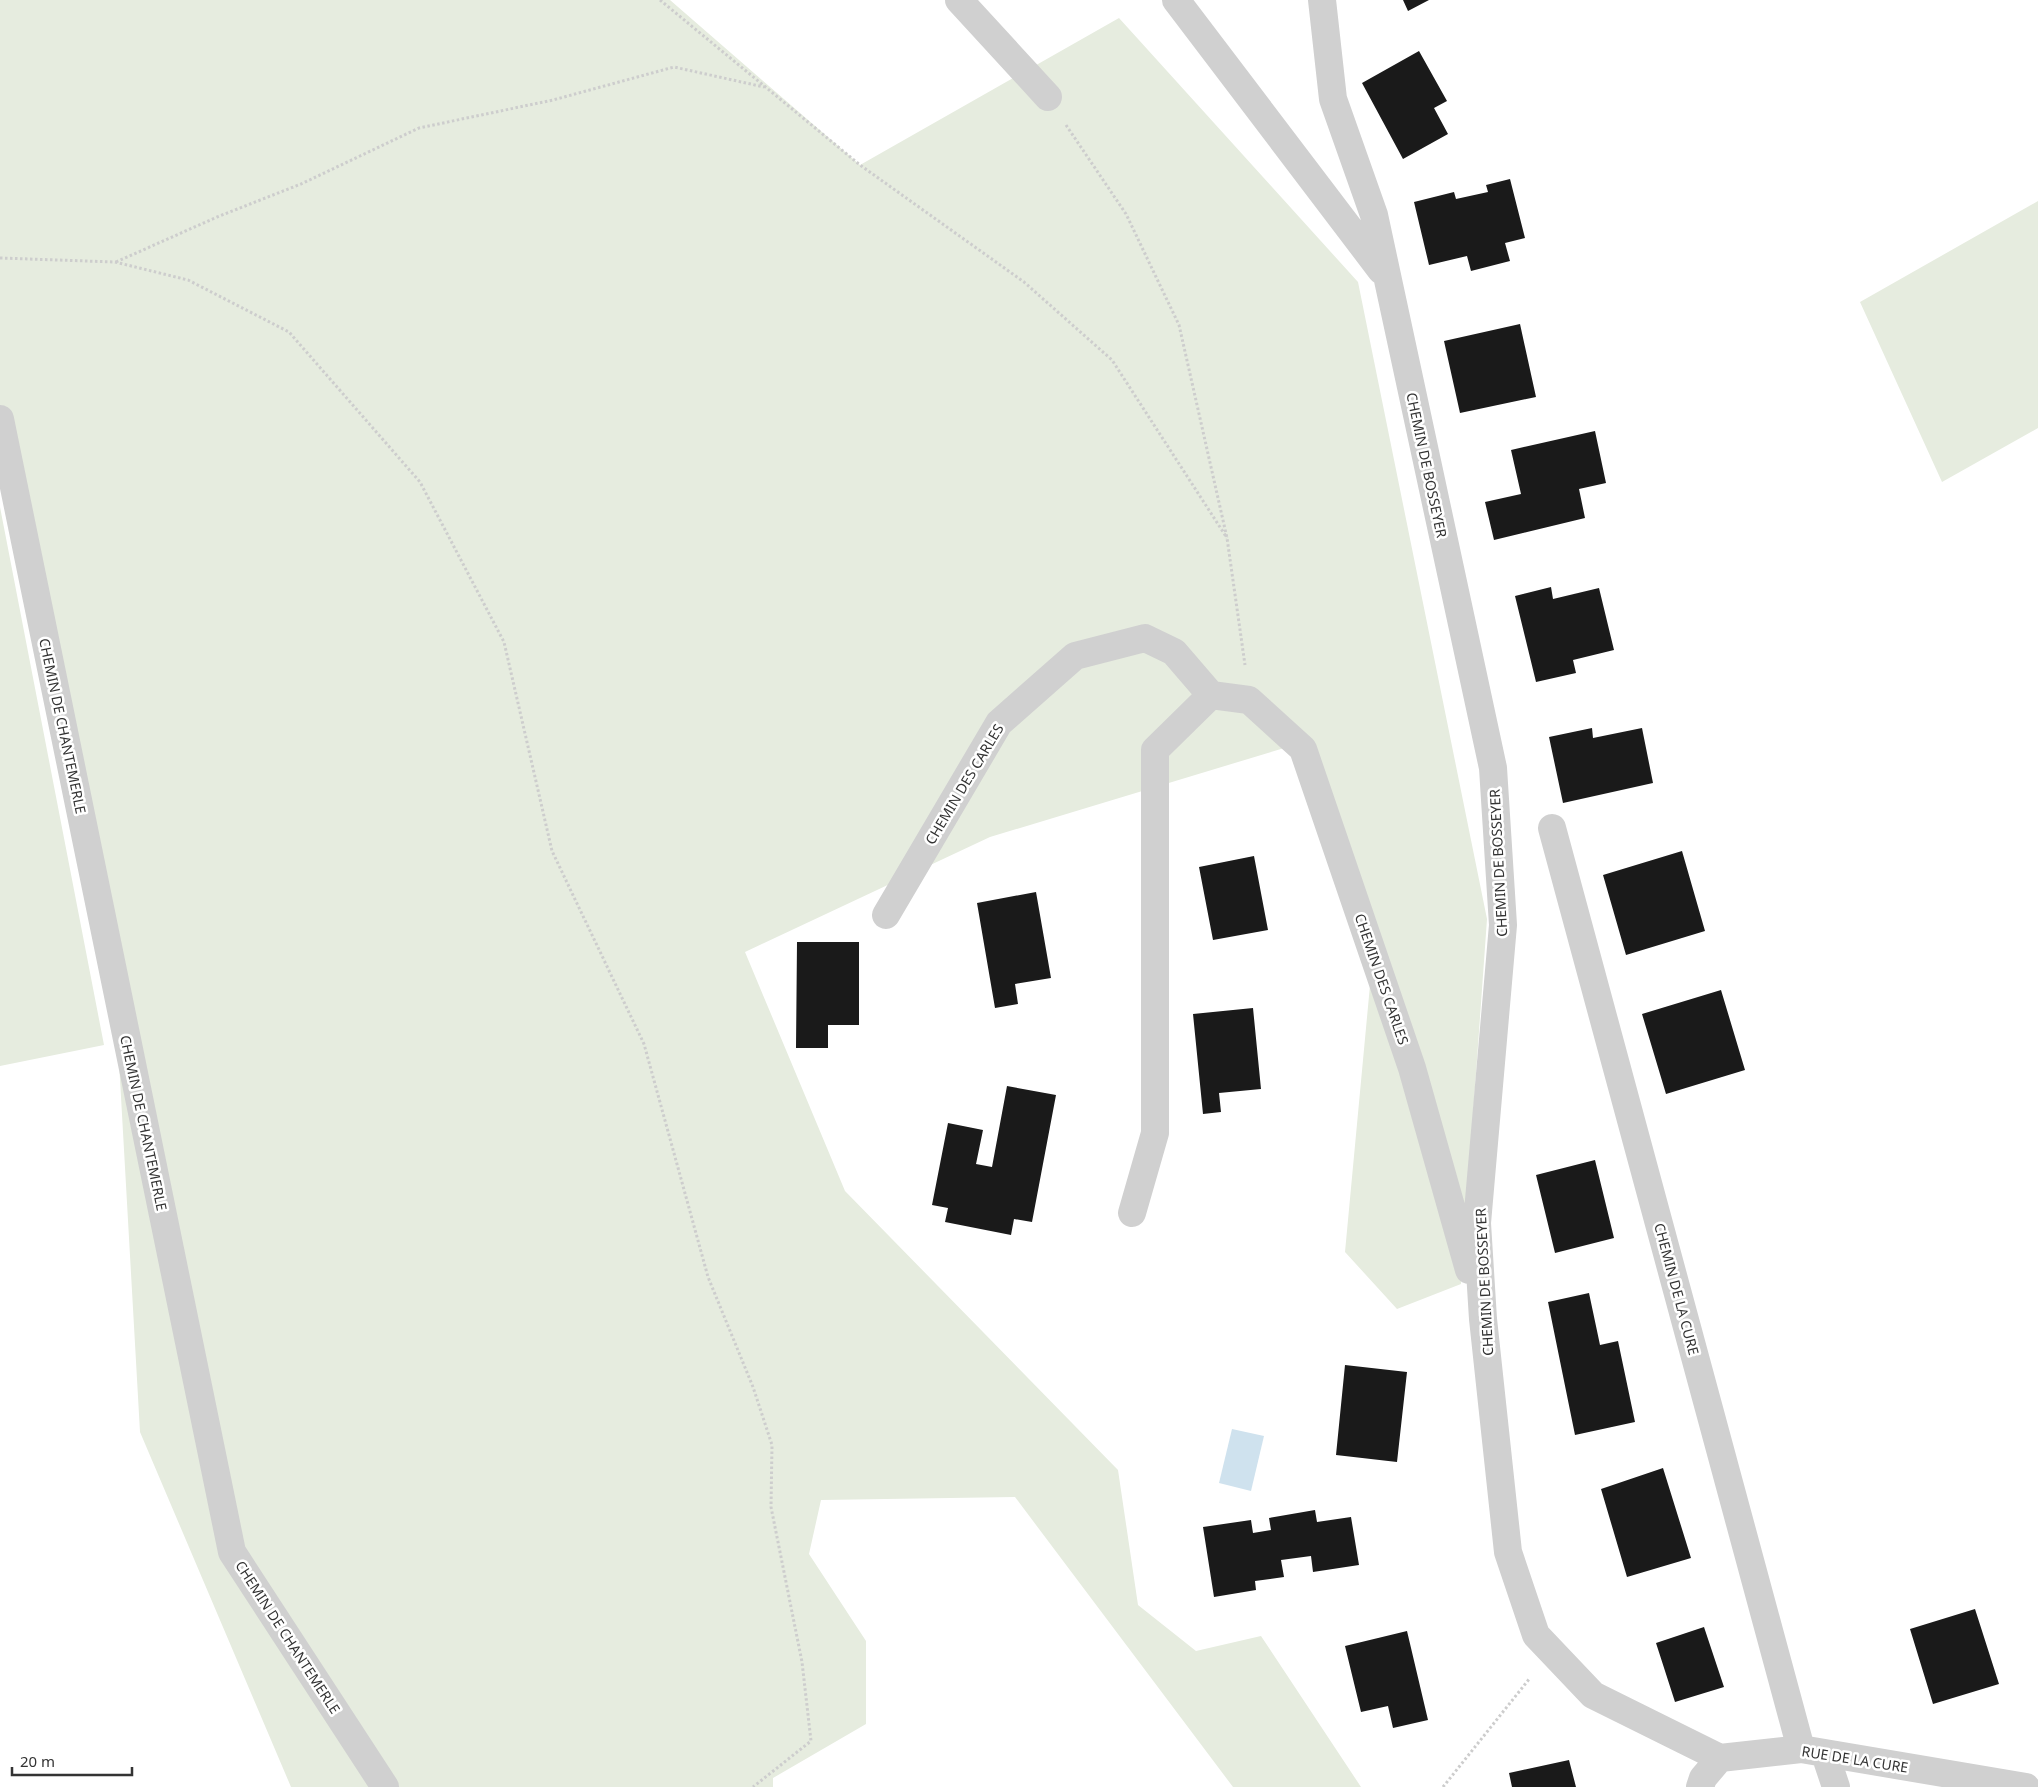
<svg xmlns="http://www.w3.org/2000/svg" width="2038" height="1787" viewBox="0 0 2038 1787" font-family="'Noto Sans',sans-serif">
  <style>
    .green { fill: #e6ecdf }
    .water { fill: #cfe2ee }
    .building { fill: #1a1a1a }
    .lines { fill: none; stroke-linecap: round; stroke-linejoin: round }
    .path { stroke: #cdcdcd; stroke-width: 3; stroke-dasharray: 2.5 2.5; stroke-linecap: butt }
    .minor { stroke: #d0d0d0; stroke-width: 28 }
    .labels { text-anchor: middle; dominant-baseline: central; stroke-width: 5; stroke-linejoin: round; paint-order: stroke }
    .street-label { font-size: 14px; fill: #333; stroke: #fff }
  </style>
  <rect width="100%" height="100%" fill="#fff"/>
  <path class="green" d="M0 0H670L860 165 1119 18 1358 282 1487 919 1461 1284 1397 1309 1345 1252 1372 964 1291 746 990 837 745 952 845 1191 1118 1470 1138 1605 1196 1651 1261 1636 1361 1787H1233L1015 1497 821 1500 809 1554 866 1641V1724L773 1778V1787H291L140 1432 118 1044 0 447Z
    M2038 201V428L1942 482 1860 302Z
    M0 507 104 1045 0 1066Z"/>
  <path class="water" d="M1232 1429 1264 1436 1251 1491 1219 1483Z"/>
  <path class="building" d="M1403 0H1429L1408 11Z
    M1419 51 1447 101 1434 108 1448 134 1403 159 1362 83Z
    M1510 179 1525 238 1505 243 1510 261 1471 271 1467 256 1429 265 1414 202 1454 192 1456 199 1488 192 1486 185Z
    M1520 324 1536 397 1460 413 1444 341Z
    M1595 431 1606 483 1579 489 1585 518 1494 540 1485 502 1521 494 1511 450Z
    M1551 587 1553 599 1599 588 1614 650 1573 660 1576 673 1536 682 1515 596Z
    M1592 728 1593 738 1642 728 1653 783 1563 803 1549 737Z
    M1682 851 1705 931 1626 955 1603 875Z
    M1254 856 1268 930 1213 940 1199 867Z
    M1036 892 1051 978 1015 984 1018 1004 995 1008 977 903Z
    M797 942H859V1025H828V1048H796Z
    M1721 990 1745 1070 1666 1094 1642 1014Z
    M1253 1008 1261 1089 1219 1093 1221 1112 1203 1114 1193 1014Z
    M1007 1086 1056 1095 1032 1222 1014 1219 1011 1235 945 1222 948 1208 932 1205 948 1123 983 1130 976 1164 992 1167Z
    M1595 1160 1614 1238 1555 1253 1536 1175Z
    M1589 1293 1600 1345 1618 1341 1635 1422 1575 1435 1548 1302Z
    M1345 1365 1407 1372 1397 1462 1336 1455Z
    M1663 1468 1691 1558 1627 1577 1601 1489Z
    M1315 1510 1317 1522 1351 1517 1359 1565 1313 1572 1311 1556 1281 1560 1284 1577 1255 1581 1256 1590 1214 1597 1203 1527 1251 1520 1253 1533 1271 1530 1269 1518Z
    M1975 1609 1999 1684 1933 1704 1910 1629Z
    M1704 1627 1724 1687 1675 1702 1656 1643Z
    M1407 1631 1428 1720 1393 1728 1388 1706 1361 1712 1345 1646Z
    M1569 1760 1576 1787H1512L1509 1773Z"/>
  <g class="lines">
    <path class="path" d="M660 0 860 165 1024 282 1112 360 1227 538
      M1066 125 1126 214 1179 325 1227 538 1245 665
      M0 258 115 262 188 280 289 332 420 482 504 642 552 851 644 1044 708 1277 753 1387 772 1445 771 1507 802 1662 811 1741 753 1787
      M116 262 217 217 301 184 419 128 553 100 674 67 764 87
      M1443 1787 1530 1678"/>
    <path class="minor" d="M959 0 1048 97
      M1176 0 1381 270
      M1322 0 1333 99 1374 215 1493 768 1503 925 1477 1223 1483 1319 1508 1552 1536 1635 1593 1695 1720 1758
      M0 419 232 1552 385 1787
      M1552 828 1801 1749
      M886 915 999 723 1075 656 1145 638 1174 652 1211 695
      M1132 1213 1155 1133V750L1211 695 1249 700 1303 749 1412 1068 1469 1270
      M1825 1754 1836 1787
      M1700 1787 1703 1778 1720 1758 1801 1749 2026 1787"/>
  </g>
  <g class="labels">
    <g class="street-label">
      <text transform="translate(1427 465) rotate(78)">CHEMIN DE BOSSEYER</text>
      <text transform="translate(63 726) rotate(78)">CHEMIN DE CHANTEMERLE</text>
      <text transform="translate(964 784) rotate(-59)">CHEMIN DES CARLES</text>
      <text transform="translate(1498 863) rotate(-93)">CHEMIN DE BOSSEYER</text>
      <text transform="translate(1382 979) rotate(71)">CHEMIN DES CARLES</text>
      <text transform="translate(144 1123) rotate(78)">CHEMIN DE CHANTEMERLE</text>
      <text transform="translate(1484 1282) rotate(-93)">CHEMIN DE BOSSEYER</text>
      <text transform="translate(1677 1289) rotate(75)">CHEMIN DE LA CURE</text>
      <text transform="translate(288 1637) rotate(57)">CHEMIN DE CHANTEMERLE</text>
      <text transform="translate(1855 1759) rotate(9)">RUE DE LA CURE</text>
    </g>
  </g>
  <path d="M12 1767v8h120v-8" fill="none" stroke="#333333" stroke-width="2.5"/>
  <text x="20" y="1767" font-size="15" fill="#333333" stroke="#ffffff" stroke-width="4" paint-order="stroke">20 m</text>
</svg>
